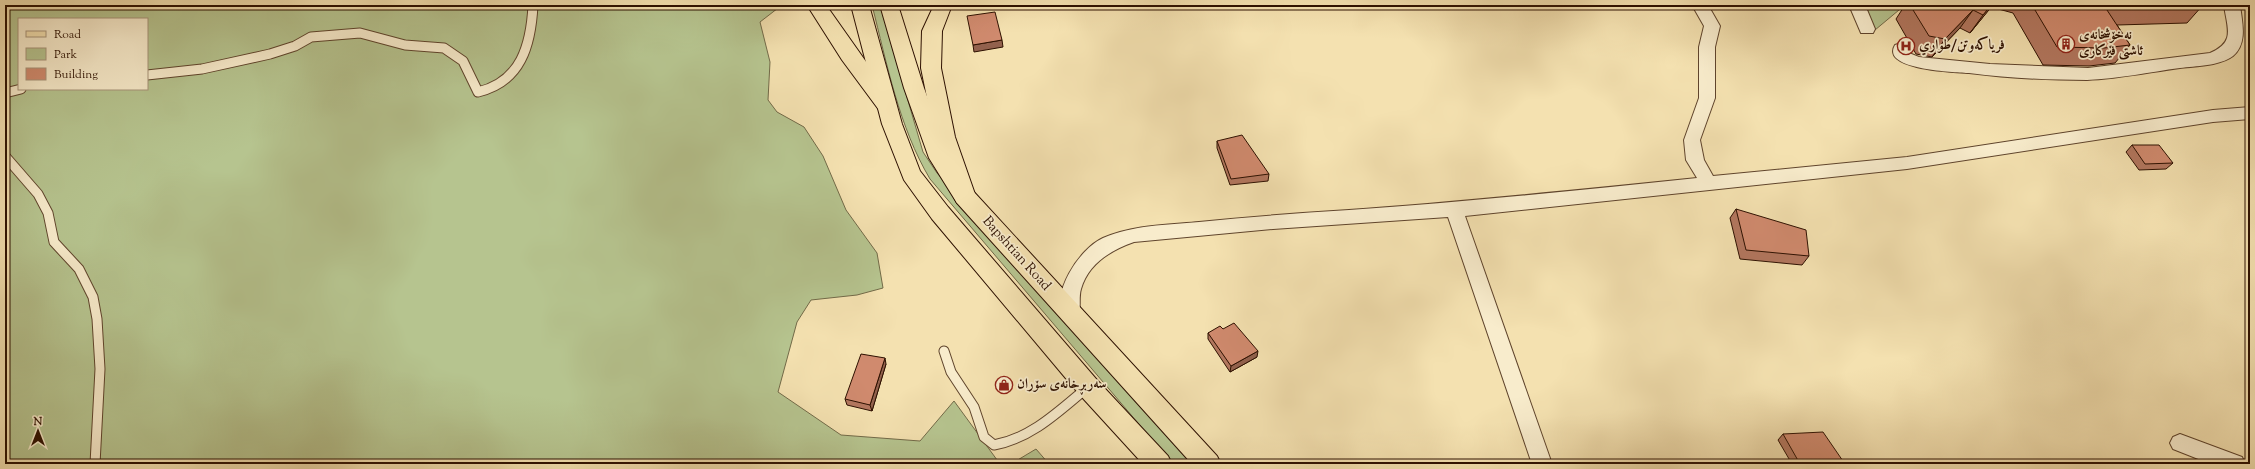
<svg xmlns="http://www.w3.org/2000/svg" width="2255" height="469" viewBox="0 0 2255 469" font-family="'Sorts Mill Goudy',Amiri,serif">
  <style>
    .green { fill: #b6c48f; stroke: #726a48; fill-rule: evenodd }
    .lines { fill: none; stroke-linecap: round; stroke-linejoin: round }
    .lane-casing { stroke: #5f442c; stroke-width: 11 }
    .street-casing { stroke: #5f442c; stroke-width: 2 }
    .primary-casing { stroke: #2d1000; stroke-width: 2 }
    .highway-casing { stroke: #2d1000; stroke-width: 2 }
    .lane { stroke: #f8eccc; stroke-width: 9 }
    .street { fill: #f8eccc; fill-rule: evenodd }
    .primary { fill: #f4e1b0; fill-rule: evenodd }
    .highway { fill: #f4e1b0; fill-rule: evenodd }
    .wall { fill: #b3775f; stroke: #2d1000 }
    .shaded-wall { fill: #92614d; stroke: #2d1000 }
    .building { fill: #d08a6e; stroke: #2d1000 }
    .labels { text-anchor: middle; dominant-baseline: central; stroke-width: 3.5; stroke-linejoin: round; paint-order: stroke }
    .poi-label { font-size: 14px; font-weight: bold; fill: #2d1000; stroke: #f8eccc; text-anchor: start }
    .street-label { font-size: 14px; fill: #2d1000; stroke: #f8eccc }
  </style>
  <rect width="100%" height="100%" fill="#f4e1b0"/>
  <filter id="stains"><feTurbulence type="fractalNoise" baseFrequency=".005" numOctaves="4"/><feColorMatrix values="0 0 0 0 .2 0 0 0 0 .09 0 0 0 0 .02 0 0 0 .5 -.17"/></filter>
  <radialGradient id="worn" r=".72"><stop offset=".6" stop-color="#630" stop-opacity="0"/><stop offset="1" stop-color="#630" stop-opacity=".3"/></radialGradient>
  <path class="green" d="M5 5H782L760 22 770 62 768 100 777 112 804 127 823 156 846 210 877 253 883 288 857 295 811 300 797 322 778 392 841 435 920 441 954 401 1000 464H5ZM19 19H147V89H19Z
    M872 5H880L923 152 937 173 1192 464H1175L1161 450 930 179C899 127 887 64 872 5Z
    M1863 5H1905L1875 30Z
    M1036 449 1049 464H1011Z"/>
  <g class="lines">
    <defs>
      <path id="lane" d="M147 75 202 69 270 54 295 46 311 37 360 33 405 45 444 48 463 61 478 92C521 82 531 45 533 5
        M5 93 21 89
        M5 156 38 194 48 213 54 242 79 269 93 297 97 319 100 369 95 464
        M944 351 951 372 974 407 984 437 994 445C1032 438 1059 411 1088 387"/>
      <path id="street" d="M1692 5H1708L1720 26 1715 47V98L1700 140 1704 160 1713 176 1907 157 2213 110 2250 107V119L2213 122 1907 169 1465 216 1552 464H1532L1448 217 1273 229 1134 242C1111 250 1088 264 1081 289 1078 299 1082 310 1077 320L1070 322 1063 320C1050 294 1079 249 1103 238 1133 225 1166 225 1199 222 1249 217 1299 213 1349 210 1465 202 1581 190 1697 178L1686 160 1684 140 1699 98V47L1704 26Z
        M1849 5H1865L1875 29 1873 33H1861Z
        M2224 5H2240C2242 22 2248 43 2233 56 2220 66 2195 66 2180 68 2150 72 2117 79 2087 80 2048 80 2008 78 1969 73 1956 72 1880 70 1895 45L1901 43 1907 45 1909 53 1919 57 1990 64 2088 68 2210 53C2236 42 2227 28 2224 5Z
        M2180 434 2242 457 2245 464H2211L2173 449 2170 443 2173 437Z"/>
      <path id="primary" d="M851 5H869L902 124 920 171 948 207 1097 380 1168 456 1172 464H1143L1079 394 932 219 904 180 882 124Z
        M880 5H898L924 88 949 156 973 191 1217 456 1221 464H1192L957 203 929 158 904 88Z"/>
      <path id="highway" d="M807 5H826L893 100 896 105 893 110 886 112 879 110 842 60Z
        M934 5H952L942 31 941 68 955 137 976 197 973 203 965 205 957 203 954 197 935 137 921 68 922 31Z"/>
    </defs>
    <use href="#lane" class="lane-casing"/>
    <use href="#street" class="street-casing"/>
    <use href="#primary" class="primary-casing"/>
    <use href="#highway" class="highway-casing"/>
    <use href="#lane" class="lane"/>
    <use href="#street" class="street"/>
    <use href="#primary" class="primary"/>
    <use href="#highway" class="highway"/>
  </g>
  <path class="wall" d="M1905 5H2203L2187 23 2117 25 2130 45 2115 63 2089 66 2043 65 2013 13 1991 7 1970 33 1960 28 1932 57 1916 54 1896 19Z
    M1217 141 1269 174 1268 181 1230 185 1217 148Z
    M2132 145 2173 163 2166 169 2139 170 2126 152Z
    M1736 209 1809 256 1802 265 1740 259 1730 218Z
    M1223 329 1257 357 1230 372 1208 339V333Z
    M886 364 872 411 847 405 845 399Z
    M1783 434 1845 464H1792L1778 440Z"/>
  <path class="shaded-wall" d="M1991 5H1993L1970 33 1983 15Z
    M1973 10 1960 28 1932 57 1945 39Z
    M1002 40 1003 47 974 52 973 45Z
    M1258 351 1257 357 1230 372 1231 366Z
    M885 358 886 364 872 411 870 405Z"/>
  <path class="building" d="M1910 5H1991L1983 15 1973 10 1945 39 1929 36Z
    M2032 5H2203L2105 7 2130 45 2104 48 2057 47Z
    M995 12 1002 40 973 45 967 16Z
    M1242 135 1269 174 1231 179 1217 141Z
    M2132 145H2159L2173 163 2145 164Z
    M1736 209 1806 230 1809 256 1746 250Z
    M1234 323 1258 351 1231 366 1208 333 1220 326 1223 329Z
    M861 354 885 358 870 405 845 399Z
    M1823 432 1845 464H1800L1783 434Z"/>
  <defs>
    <symbol id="building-ring" viewBox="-11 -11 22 22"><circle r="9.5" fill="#f8eccc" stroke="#8f2418" stroke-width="1.5"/><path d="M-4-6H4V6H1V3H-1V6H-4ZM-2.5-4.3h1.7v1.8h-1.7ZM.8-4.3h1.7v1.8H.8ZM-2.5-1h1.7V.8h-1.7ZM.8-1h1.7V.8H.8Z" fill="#8f2418"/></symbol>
    <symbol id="hospital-ring" viewBox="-11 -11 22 22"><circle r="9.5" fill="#f8eccc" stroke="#8f2418" stroke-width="1.5"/><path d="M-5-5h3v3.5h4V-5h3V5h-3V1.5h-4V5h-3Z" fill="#8f2418"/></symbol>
    <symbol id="shop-ring" viewBox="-11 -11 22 22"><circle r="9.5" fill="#f8eccc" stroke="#8f2418" stroke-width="1.5"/><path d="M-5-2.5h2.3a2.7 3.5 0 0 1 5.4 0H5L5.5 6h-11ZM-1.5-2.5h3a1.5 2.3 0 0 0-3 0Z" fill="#8f2418"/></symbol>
  </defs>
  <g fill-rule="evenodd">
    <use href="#building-ring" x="2056" y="34" width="20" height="20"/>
    <use href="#hospital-ring" x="1896" y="36" width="20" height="20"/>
    <use href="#shop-ring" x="994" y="375" width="20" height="20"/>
  </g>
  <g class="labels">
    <g class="poi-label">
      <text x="2079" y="36">نەخۆشخانەی<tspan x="2079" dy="16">ئاشتی فێرکاری</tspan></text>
      <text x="1919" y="46">فریاکەوتن/طواري</text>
      <text x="1017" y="385">سەربڕخانەی سۆران</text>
    </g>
    <g class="street-label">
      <text transform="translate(1016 254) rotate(48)">Bapshtian Road</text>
    </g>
  </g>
  <rect width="2255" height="469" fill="none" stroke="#f4e1b0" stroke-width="20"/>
  <rect x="6" y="6" width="2243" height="457" fill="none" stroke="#2d1000" stroke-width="2"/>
  <rect x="10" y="10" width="2235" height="449" fill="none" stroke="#2d1000"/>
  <rect x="18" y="18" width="130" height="72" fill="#f8eccc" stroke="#a7947a"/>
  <rect x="26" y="31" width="20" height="6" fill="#f4e1b0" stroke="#a7947a"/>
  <text x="54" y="38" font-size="12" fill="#2d1000">Road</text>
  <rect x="26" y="48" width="20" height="12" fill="#b6c48f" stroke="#a7947a"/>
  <text x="54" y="58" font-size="12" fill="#2d1000">Park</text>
  <rect x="26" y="68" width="20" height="12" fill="#d08a6e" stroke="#a7947a"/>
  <text x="54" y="78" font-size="12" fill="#2d1000">Building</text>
  <g transform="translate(38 431)" stroke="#f8eccc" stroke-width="3" paint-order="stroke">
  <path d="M0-3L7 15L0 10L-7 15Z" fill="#2d1000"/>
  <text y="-6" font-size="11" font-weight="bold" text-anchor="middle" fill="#2d1000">N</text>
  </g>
  <rect width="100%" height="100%" filter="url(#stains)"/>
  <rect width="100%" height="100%" fill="url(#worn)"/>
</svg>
